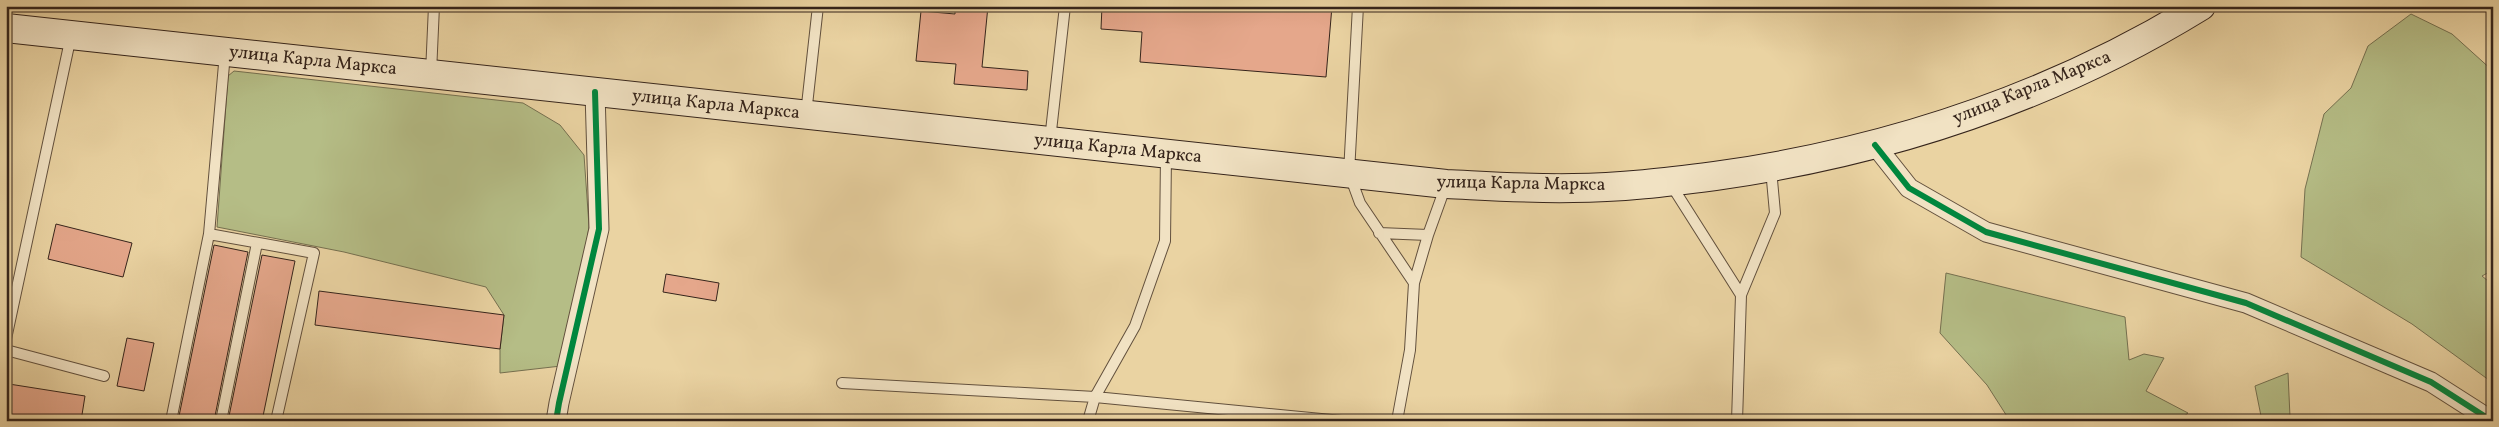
<svg xmlns="http://www.w3.org/2000/svg" width="2499" height="427" viewBox="0 0 2499 427" font-family="Vollkorn,serif">
  <style>
    .green { fill: #b5bd86; stroke: #757050 }
    .building { fill: #e5a78b; stroke: #35241b }
    .lines { fill: none; stroke-linecap: round; stroke-linejoin: round }
    .service-casing { stroke: #62503d; stroke-width: 12 }
    .minor-casing { stroke: #62503d; stroke-width: 21 }
    .secondary-casing { stroke: #35241b; stroke-width: 30 }
    .service { stroke: #f1e2c3; stroke-width: 10 }
    .minor { stroke: #f1e2c3; stroke-width: 19 }
    .secondary { stroke: #f1e2c3; stroke-width: 28 }
    .cycleway-casing { stroke: #f1e2c3; stroke-width: 9 }
    .cycleway { stroke: #00873e; stroke-width: 6 }
    .labels { text-anchor: middle; dominant-baseline: central; stroke-width: 5; stroke-linejoin: round; paint-order: stroke }
    .street-label { font-size: 18px; fill: #35241b; stroke: #f1e2c3 }
  </style>
  <rect width="100%" height="100%" fill="#ead3a2"/>
  <filter id="stains"><feTurbulence type="fractalNoise" baseFrequency=".004" numOctaves="4"/><feColorMatrix values="0 0 0 0 .2 0 0 0 0 .09 0 0 0 0 .02 0 0 0 .5 -.17"/></filter>
  <radialGradient id="worn" r=".72"><stop offset=".6" stop-color="#630" stop-opacity="0"/><stop offset="1" stop-color="#630" stop-opacity=".3"/></radialGradient>
  <path class="green" d="M2411 14 2452 34 2493 71V270L2482 276 2493 285V383L2412 324 2301 257 2305 189 2324 114 2351 88 2368 46Z
    M234 71 523 103 560 125 584 155 589 226 582 278 561 366 500 373V349L504 315 486 287 344 252 217 227 228 76Z
    M1946 273 2125 317 2129 360 2144 354 2164 358 2146 391 2188 413 2178 421H2010L1987 385 1940 333Z
    M2288 373 2290 417 2302 421H2262L2255 386Z"/>
  <path class="building" d="M955 6H988L982 67 1028 71 1027 90 954 84 956 64 916 61 921 11 955 14Z
    M1102 6H1332L1326 77 1140 62 1142 32 1101 29Z
    M56 224 132 243 123 277 48 259Z
    M214 245 248 252 214 421H178Z
    M262 255 295 261 262 421H228Z
    M666 274 719 283 716 301 663 292Z
    M319 291 504 315 500 349 315 325Z
    M127 338 154 343 144 391 117 386Z
    M9 384 85 396 81 421H6Z"/>
  <g class="lines">
    <defs>
      <path id="service" d="M1358 6 1349 173 1360 203 1414 283
        M431 73 434 6
        M806 114 818 6
        M1050 140 1065 6
        M1166 155 1165 241 1135 326 1095 397 1342 421
        M1670 183 1741 295 1737 421
        M1379 233 1428 235
        M209 234 314 253 276 421
        M1741 295 1775 213 1771 169
        M6 339 71 36
        M6 350 104 376
        M842 383 1095 397 1088 421
        M171 421 209 234 225 53
        M221 421 257 243
        M1397 421 1410 350 1414 283 1428 235 1446 185"/>
      <path id="minor" d="M1875 145 1909 188 1986 232 2246 303 2431 382 2492 421
        M556 421 559 403 599 229 595 92"/>
      <path id="secondary" d="M6 28 1446 184C1488 186 1531 189 1573 188 1620 188 1668 182 1715 176 1887 152 2053 97 2201 6"/>
    </defs>
    <use href="#service" class="service-casing"/>
    <use href="#minor" class="minor-casing"/>
    <use href="#secondary" class="secondary-casing"/>
    <use href="#service" class="service"/>
    <use href="#minor" class="minor"/>
    <use href="#secondary" class="secondary"/>
    <defs>
      <path id="cycleway" d="M1875 145 1909 188 1986 232 2246 303 2431 382 2492 421
        M556 421 559 403 599 229 595 92"/>
    </defs>
    <use href="#cycleway" class="cycleway-casing"/>
    <use href="#cycleway" class="cycleway"/>
  </g>
  <g class="labels">
    <g class="street-label">
      <text transform="translate(313 61) rotate(6)">улица Карла Маркса</text>
      <text transform="translate(2032 88) rotate(-22)">улица Карла Маркса</text>
      <text transform="translate(716 105) rotate(6)">улица Карла Маркса</text>
      <text transform="translate(1118 149) rotate(6)">улица Карла Маркса</text>
      <text transform="translate(1521 184) rotate(1)">улица Карла Маркса</text>
    </g>
  </g>
  <rect width="2499" height="427" fill="none" stroke="#ead3a2" stroke-width="25"/>
  <rect x="8" y="8" width="2484" height="412" fill="none" stroke="#35241b" stroke-width="2.5"/>
  <rect x="12" y="12" width="2474" height="402" fill="none" stroke="#35241b"/>
  <rect width="100%" height="100%" filter="url(#stains)"/>
  <rect width="100%" height="100%" fill="url(#worn)"/>
</svg>
